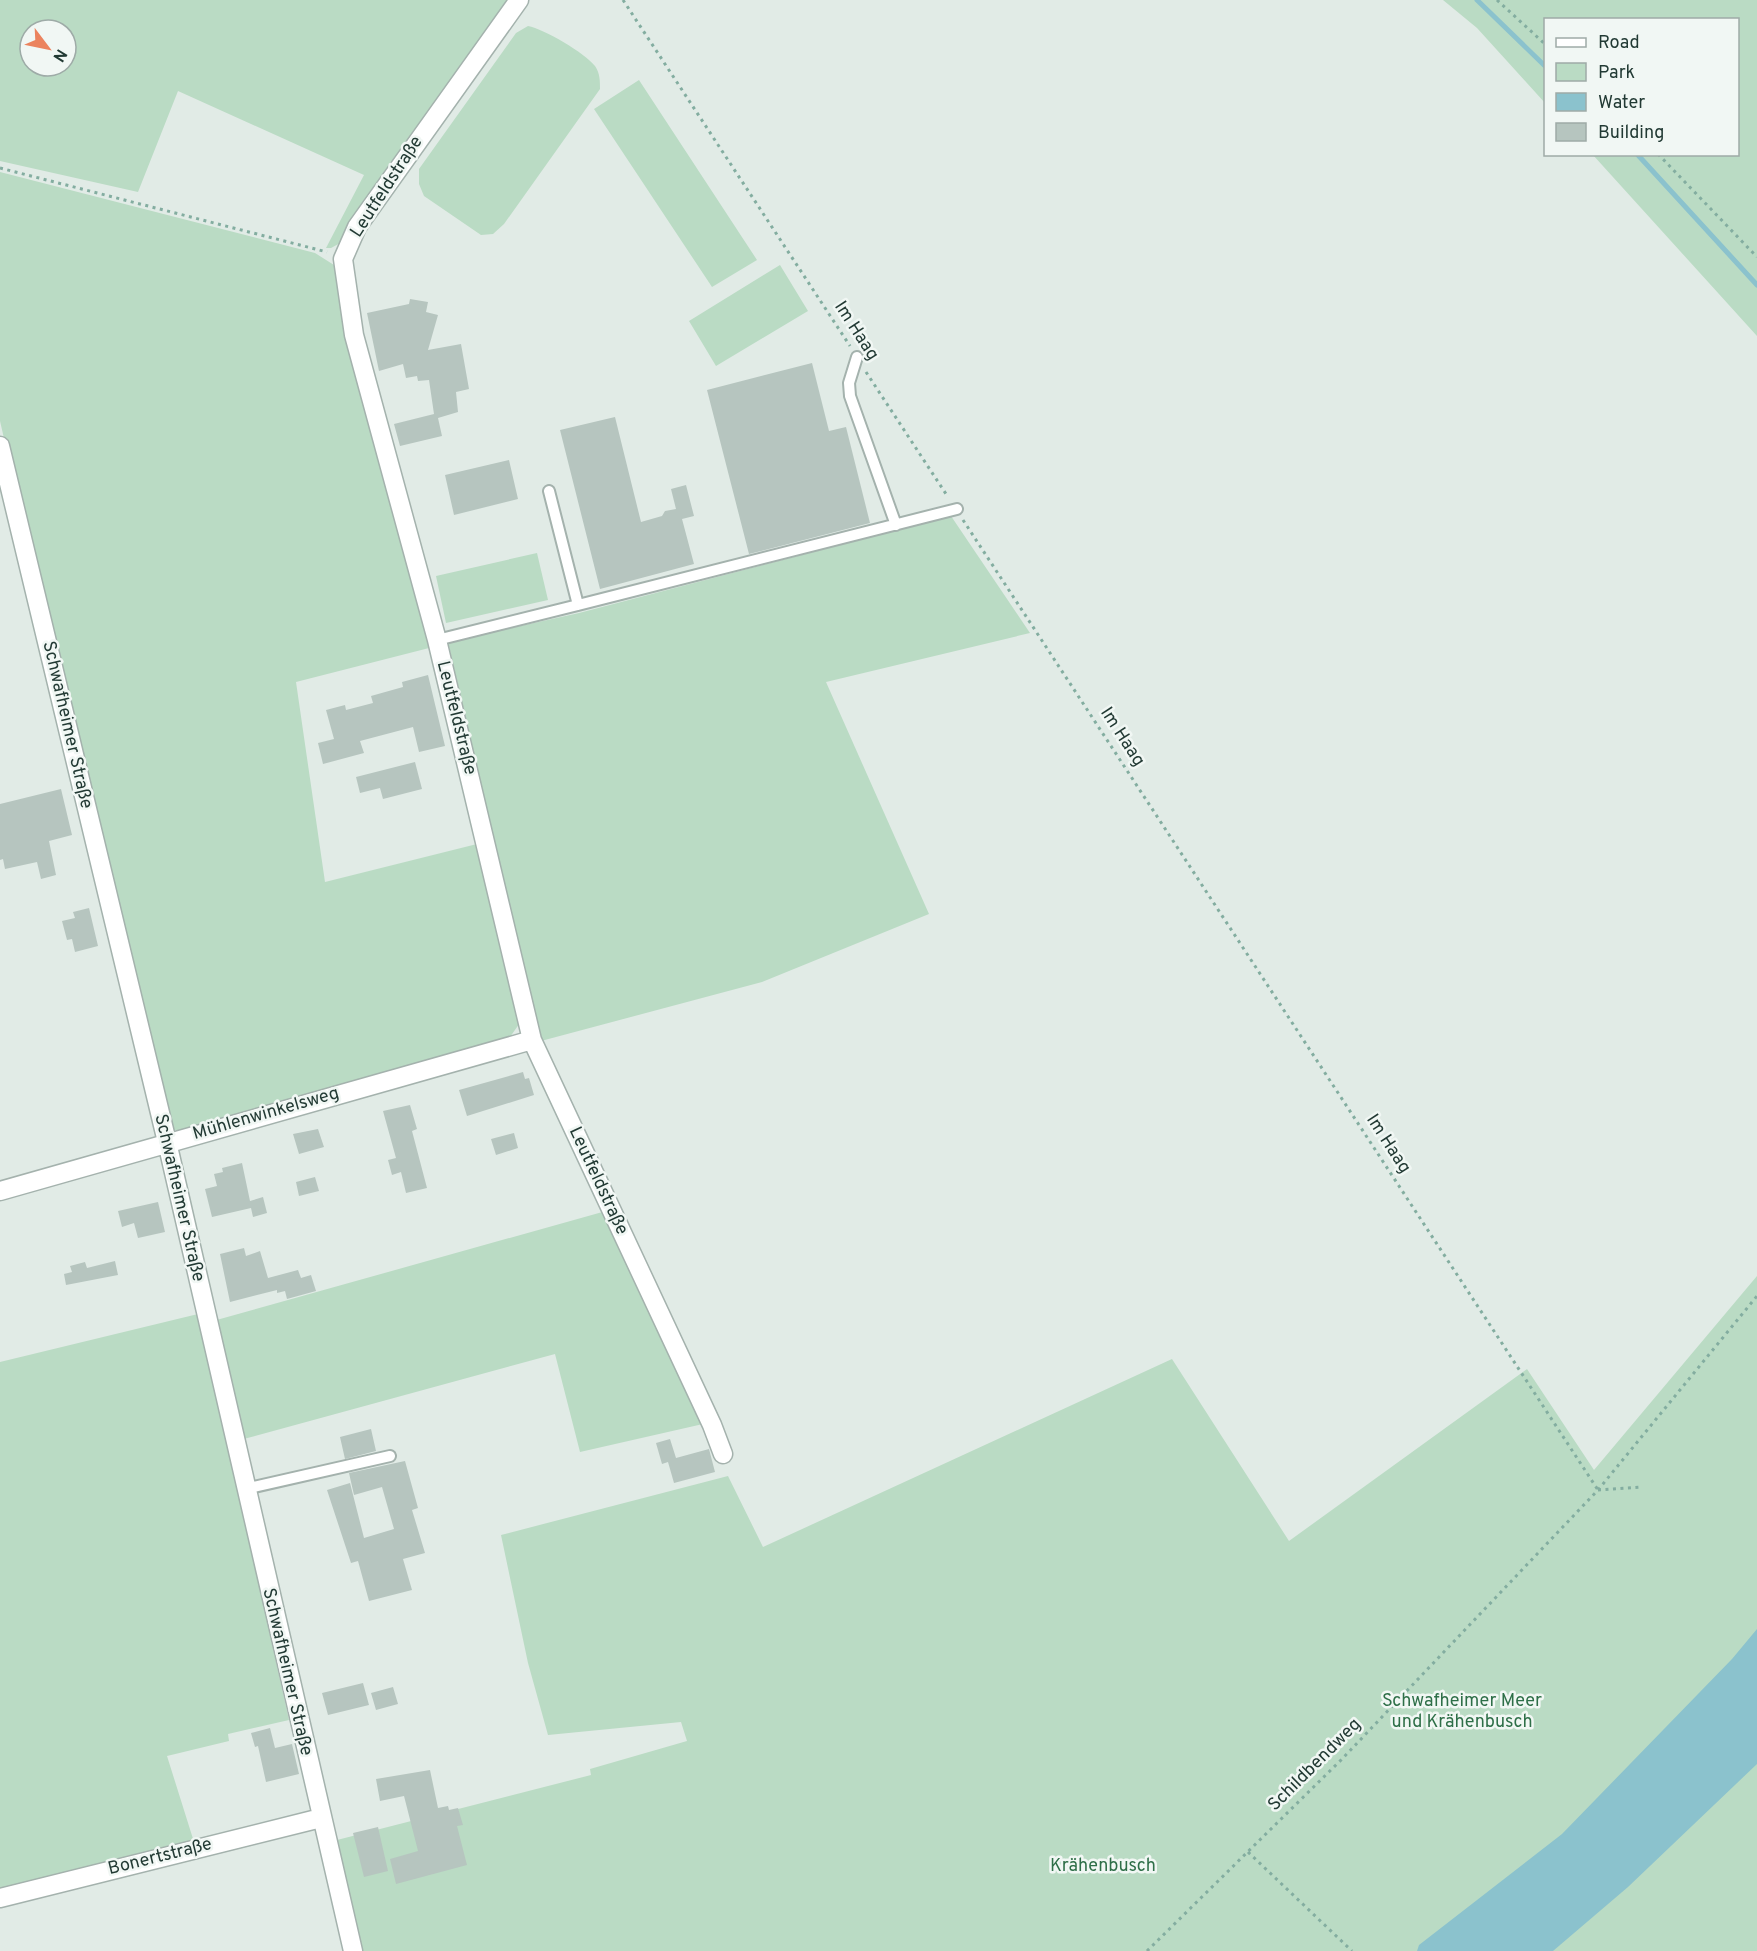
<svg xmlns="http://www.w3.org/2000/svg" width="1757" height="1951" viewBox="0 0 1757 1951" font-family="Overpass,sans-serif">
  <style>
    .green { fill: #badbc4; fill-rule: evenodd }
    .water { fill: #8bc2cd }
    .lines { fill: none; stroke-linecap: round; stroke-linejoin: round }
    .stream { stroke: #8bc2cd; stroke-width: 5 }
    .building { fill: #b6c5bf }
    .lane-casing { stroke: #a4b2ad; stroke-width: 14 }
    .street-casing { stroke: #a4b2ad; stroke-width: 21 }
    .path { stroke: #83ada0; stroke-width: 3; stroke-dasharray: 3 4.5; stroke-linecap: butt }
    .lane { stroke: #fff; stroke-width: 10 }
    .street { stroke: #fff; stroke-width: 18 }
    .labels { text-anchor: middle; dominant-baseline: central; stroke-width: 5; stroke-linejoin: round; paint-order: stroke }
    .street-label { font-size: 18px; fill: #223a34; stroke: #f1f7f4 }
    .park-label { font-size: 18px; fill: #2e6f48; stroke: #f1f7f4 }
  </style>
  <rect width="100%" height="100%" fill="#e1ebe6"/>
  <path class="green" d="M0 0H511L344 241 331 248H326L364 175 178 91 138 192 0 161ZM30 30H66V66H30Z
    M1443 0H1757V336L1593 155 1738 154V20H1546L1545 103 1477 28Z
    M528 26C544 29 585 53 595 66 600 73 600 81 600 89L504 224 493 234 481 235 424 196 419 184V169L516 33Z
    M639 80 757 260 712 287 594 109Z
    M0 172 315 253 334 265 342 307 433 647 296 682 325 882 481 843 522 1020 510 1037 181 1130H170L75 746 0 421Z
    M780 265 808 311 716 366 689 321Z
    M951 516 1030 633 826 682 929 914 762 982 541 1041 448 642 579 613Z
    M537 553 548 600 446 623 436 576Z
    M606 1211 703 1424 580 1452 555 1354 240 1440 213 1321Z
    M1757 1276V1951H363L337 1840 591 1775 590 1769 687 1741 681 1722 548 1735 528 1663 501 1535 728 1476 763 1547 1172 1359 1289 1541 1527 1369 1594 1470Z
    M198 1314 289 1720 228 1734 229 1741 167 1756 194 1842 0 1892V1362Z"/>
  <path class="water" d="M1757 1629V1764L1628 1887 1553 1951H1417L1419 1945 1562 1834 1732 1659Z"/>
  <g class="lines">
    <path class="stream" d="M1477 0 1546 67
      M1637 154 1757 285"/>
  </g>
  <path class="building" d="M410 299 428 302 426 312 438 315 428 350 461 344 469 389 456 392 458 412 438 418 442 436 400 446 394 424 434 414 429 380 418 381 417 376 406 378 403 364 379 371 367 313 409 304Z
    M812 363 829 431 846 427 870 523 749 554 707 390Z
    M615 417 641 522 662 516 665 511 676 509 671 489 686 485 694 516 682 519 694 564 600 589 560 430Z
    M509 460 518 499 454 515 445 475Z
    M428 675 445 746 419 752 413 727 360 741 364 753 323 764 318 743 334 739 326 710 345 705 346 710 373 703 371 696 403 687 402 682Z
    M415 762 422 789 383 799 380 788 360 793 356 777Z
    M61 789 72 835 49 841 56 875 41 879 37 862 5 869 3 859 0 860V804Z
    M89 908 98 946 75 952 72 939 67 940 62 921 75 918 73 912Z
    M523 1072 525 1079 529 1078 534 1095 467 1116 459 1090Z
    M410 1105 417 1129 412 1131 427 1188 406 1193 401 1172 392 1175 388 1160 396 1158 383 1111Z
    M318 1129 324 1147 299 1154 293 1134Z
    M514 1133 518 1148 496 1155 491 1139Z
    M242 1163 250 1201 263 1197 267 1213 253 1217 251 1208 212 1217 205 1189 217 1186 214 1174 223 1172 222 1168Z
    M315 1177 319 1191 299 1196 296 1182Z
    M158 1202 165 1232 138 1238 134 1223 122 1227 118 1211Z
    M244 1248 246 1256 260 1251 268 1278 298 1270 301 1278 311 1275 316 1291 287 1299 285 1291 277 1293V1290L230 1302 220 1254Z
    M115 1261 118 1275 66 1285 64 1274 72 1272 70 1266 85 1262 87 1268Z
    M371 1429 376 1451 345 1459 340 1437Z
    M670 1439 676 1458 709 1449 715 1472 674 1483 668 1462 662 1464 656 1443Z
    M405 1461 418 1508 412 1510 425 1553 403 1559 412 1590 369 1601 358 1561 351 1563 327 1490 350 1483 364 1538 394 1529 382 1487 354 1495 349 1473Z
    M363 1683 369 1705 328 1715 322 1693Z
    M393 1687 398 1704 376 1710 371 1693Z
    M270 1728 275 1748 292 1744 299 1774 266 1782 258 1746 255 1747 251 1733Z
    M430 1770 438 1808 448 1806 449 1810 458 1808 463 1825 457 1826 467 1865 396 1884 390 1859 418 1851 404 1796 380 1801 376 1779Z
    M378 1827 388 1871 364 1877 353 1833Z"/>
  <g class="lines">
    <defs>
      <path id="lane" d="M857 357 849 383 850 396 896 525
        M578 605 957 509
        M437 640 578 605 549 491
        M245 1489 390 1456"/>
      <path id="street" d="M519 0 357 227 343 259 354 335 437 640 532 1040 712 1425 723 1454
        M0 446 167 1142 353 1951
        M0 1191 532 1040
        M0 1898 321 1818"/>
    </defs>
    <use href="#lane" class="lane-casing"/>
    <use href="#street" class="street-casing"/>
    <path class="path" d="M623 0 850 346
      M1497 0 1546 45
      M1658 154 1757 257
      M0 168 327 252
      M866 372 948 497
      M963 520 1598 1490
      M1598 1490 1641 1487
      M1248 1852 1352 1951
      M1147 1951 1342 1759 1598 1490 1757 1296"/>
    <use href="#lane" class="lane"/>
    <use href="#street" class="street"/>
  </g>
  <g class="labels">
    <g class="street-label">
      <text transform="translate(387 187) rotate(-57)">Leutfeldstraße</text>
      <text transform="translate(856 331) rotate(57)">Im Haag</text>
      <text transform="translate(456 718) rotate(76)">Leutfeldstraße</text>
      <text transform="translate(67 725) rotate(77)">Schwafheimer Straße</text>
      <text transform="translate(1122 737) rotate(57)">Im Haag</text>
      <text transform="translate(266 1114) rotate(-16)">Mühlenwinkelsweg</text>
      <text transform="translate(1388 1144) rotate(57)">Im Haag</text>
      <text transform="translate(598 1181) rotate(65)">Leutfeldstraße</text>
      <text transform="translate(179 1198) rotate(77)">Schwafheimer Straße</text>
      <text transform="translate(287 1672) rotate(77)">Schwafheimer Straße</text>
      <text transform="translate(1315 1765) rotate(-45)">Schildbendweg</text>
      <text transform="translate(160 1857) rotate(-14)">Bonertstraße</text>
    </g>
    <g class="park-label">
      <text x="1462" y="1701">Schwafheimer Meer<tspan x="1462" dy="21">und Krähenbusch</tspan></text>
      <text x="1103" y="1866">Krähenbusch</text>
    </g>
  </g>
  <rect x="1544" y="18" width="195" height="138" fill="#f1f7f4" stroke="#9eaba7" stroke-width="1.5"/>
  <rect x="1556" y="38" width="30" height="9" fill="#ffffff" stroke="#9eaba7" stroke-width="1.5"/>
  <text x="1598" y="48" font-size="18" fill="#223a34">Road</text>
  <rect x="1556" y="63" width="30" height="18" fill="#badbc4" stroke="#9eaba7" stroke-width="1.5"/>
  <text x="1598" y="78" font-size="18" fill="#223a34">Park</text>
  <rect x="1556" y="93" width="30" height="18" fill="#8bc2cd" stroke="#9eaba7" stroke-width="1.5"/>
  <text x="1598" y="108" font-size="18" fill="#223a34">Water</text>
  <rect x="1556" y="123" width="30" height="18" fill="#b6c5bf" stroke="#9eaba7" stroke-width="1.5"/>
  <text x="1598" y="138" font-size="18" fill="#223a34">Building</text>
  <g transform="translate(48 48) rotate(122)"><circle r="28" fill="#f1f7f4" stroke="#9eaba7" stroke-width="1.5"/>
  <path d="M0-4.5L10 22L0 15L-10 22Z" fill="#eb835e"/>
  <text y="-9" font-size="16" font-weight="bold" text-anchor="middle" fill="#223a34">N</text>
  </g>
</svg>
